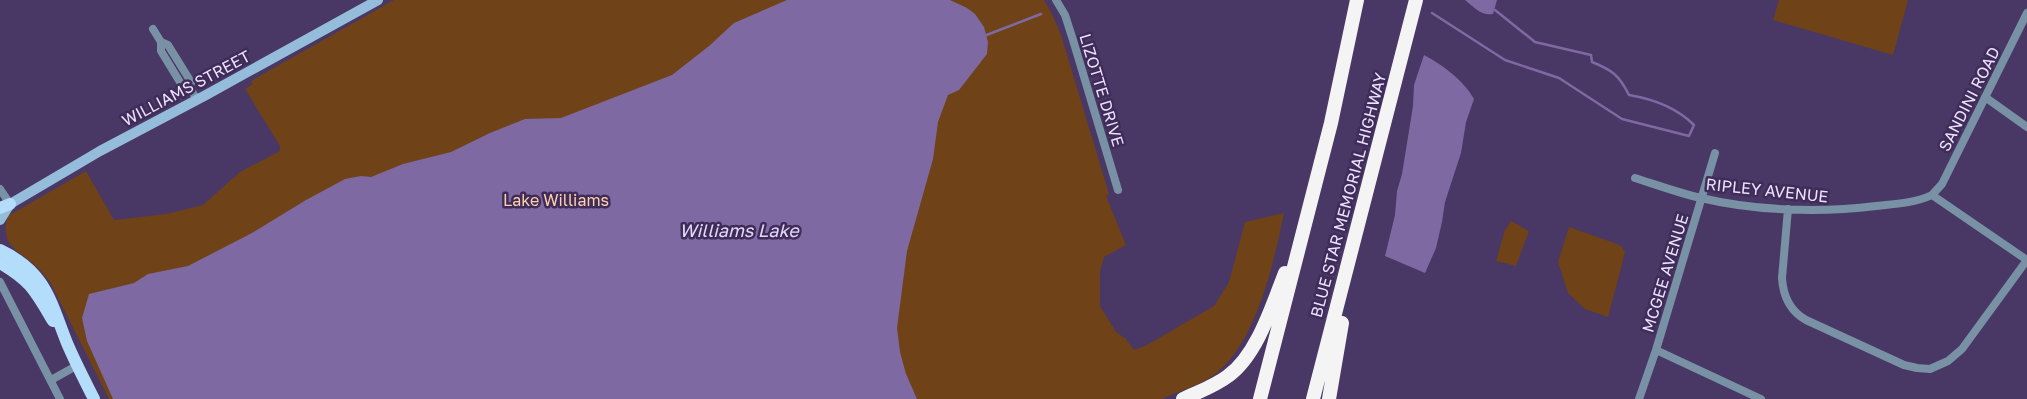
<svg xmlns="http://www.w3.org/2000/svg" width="2027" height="399" viewBox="0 0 2027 399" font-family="'Golos Text',sans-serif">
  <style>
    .green { fill: #6f4317 }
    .water { fill: #7e69a2 }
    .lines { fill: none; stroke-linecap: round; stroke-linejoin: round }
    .stream { stroke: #7e69a2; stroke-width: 2.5 }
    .street { stroke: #7891a4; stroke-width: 8 }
    .secondary { stroke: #95bddb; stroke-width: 10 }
    .primary { stroke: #b4ddfc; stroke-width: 12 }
    .highway { stroke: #f4f4f4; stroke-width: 14 }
    .labels { text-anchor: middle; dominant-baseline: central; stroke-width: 5; stroke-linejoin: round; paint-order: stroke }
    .street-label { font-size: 16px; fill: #ece2ff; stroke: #3f2c59 }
    .park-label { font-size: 16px; fill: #fdcfaa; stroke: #3f2c59 }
    .water-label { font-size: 18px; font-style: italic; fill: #e4d8fa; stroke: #3f2c59 }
  </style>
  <rect width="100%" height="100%" fill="#493765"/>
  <path class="green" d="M394 0H1044L1052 14 1061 35 1109 194 1106 196 1126 245 1104 257 1100 271V306L1116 332 1125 338 1134 350 1147 345 1214 306 1229 282 1245 222 1284 213C1274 262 1256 344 1214 375 1202 384 1177 392 1162 399H109L50 282C44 275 39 268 31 262 14 248 0 243 8 216L86 171 114 220 166 214 203 205 240 172 280 151V146L245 89 253 84 251 81Z
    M1779 0H1908L1893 55 1773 20Z
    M1511 221 1529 231 1516 266 1496 261 1505 230Z
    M1569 227 1617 244 1622 247 1625 252 1608 317 1585 309 1568 293 1558 262Z"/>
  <path class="water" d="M787 0H950L967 8 975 14 984 27 988 42 987 54 959 90 948 95 938 122 933 159 907 251 897 328 900 352 906 374 917 399H113L87 341 82 318 89 294 134 283 148 274 188 266 252 233 306 200 345 179 361 176 371 177 403 164 451 152 490 133 525 119 561 118 672 75 709 46 734 23Z
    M1465 0H1497L1493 14C1481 16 1474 7 1465 0Z
    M1424 55C1443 65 1464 81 1474 99L1466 122 1461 153 1445 202 1442 222 1436 248 1425 273 1385 256 1395 215 1397 191 1402 174 1413 106 1414 85Z"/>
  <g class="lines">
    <path class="stream" d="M1432 13 1505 60 1559 78 1622 119 1689 136 1694 125C1676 107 1653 99 1629 95 1619 75 1612 70 1592 62L1591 55 1535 42 1495 10
      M984 36 1041 14"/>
    <path class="street" d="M1056 0 1065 15 1073 40 1118 190
      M153 29 161 42V51L183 87 190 88
      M161 42 168 45 191 82 190 88 197 100
      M1985 97 2027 127
      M1635 178C1657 185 1679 193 1701 198 1756 211 1820 213 1876 206 1895 204 1915 203 1932 195L2027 260
      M0 189 10 204
      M1932 195 1942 184 2027 13
      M1788 209 1782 278C1783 295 1790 311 1806 320L1904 365 1917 368 1930 369 1948 361 1962 349 2027 260
      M0 282 60 399
      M1656 350 1761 399
      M51 380 78 365
      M1639 399 1656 350 1715 153"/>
    <path class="secondary" d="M5 207 100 151 206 95 378 0
      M0 220 10 204"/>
    <path class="primary" d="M0 208 10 204
      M0 250C46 272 50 300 67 343 75 362 85 381 94 399
      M0 263C31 281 35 291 53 321"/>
    <path class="highway" d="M1183 399C1198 392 1215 386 1228 376 1257 355 1272 306 1285 273
      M1260 399 1331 123 1357 0
      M1313 399 1416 0
      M1329 399 1342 323"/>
  </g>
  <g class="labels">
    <g class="street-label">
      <text transform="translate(186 88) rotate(-28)">WILLIAMS STREET</text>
      <text transform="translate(1102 90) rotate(73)">LIZOTTE DRIVE</text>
      <text transform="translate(1969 99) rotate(-63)">SANDINI ROAD</text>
      <text transform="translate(1767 190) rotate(6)">RIPLEY AVENUE</text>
      <text transform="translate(1348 195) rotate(-75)">BLUE STAR MEMORIAL HIGHWAY</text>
      <text transform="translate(1665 273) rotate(-73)">MCGEE AVENUE</text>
    </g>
    <g class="park-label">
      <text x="556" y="200">Lake Williams</text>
    </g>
    <g class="water-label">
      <text x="739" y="230">Williams Lake</text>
    </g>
  </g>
</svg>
